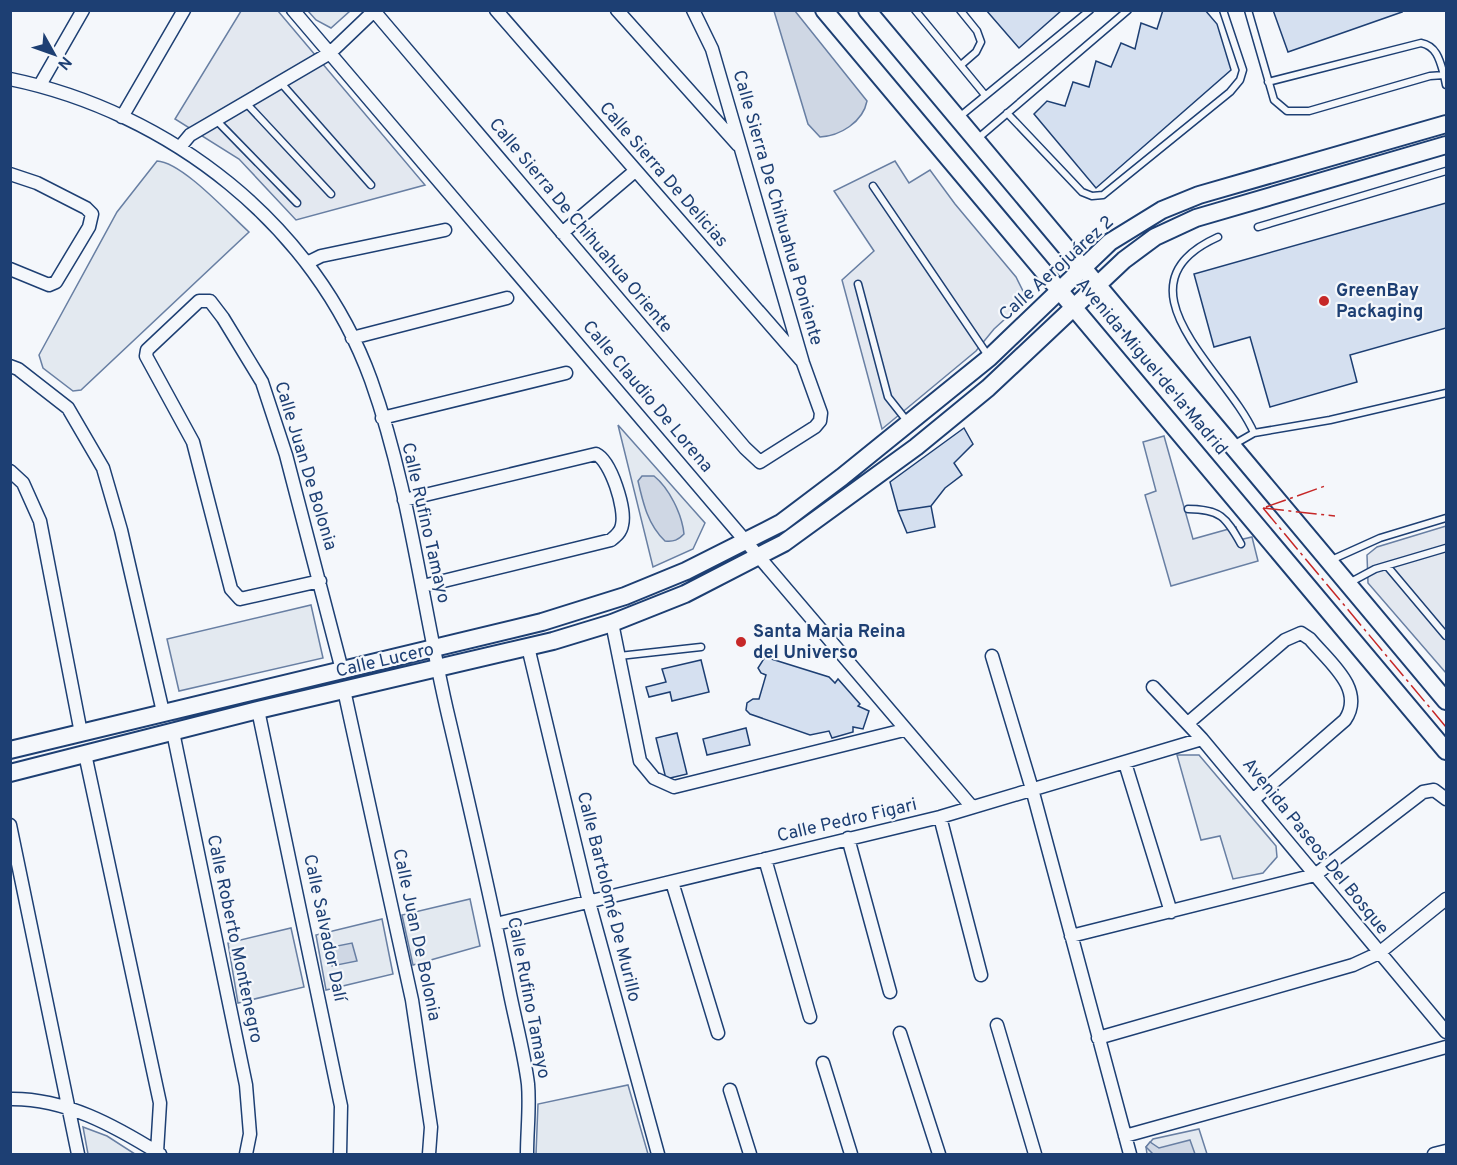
<svg xmlns="http://www.w3.org/2000/svg" width="1457" height="1165" viewBox="0 0 1457 1165" font-family="Overpass,sans-serif">
  <style>
    .green { fill: #e3e9f0; stroke: #687fa3; stroke-width: 1.5 }
    .parking { fill: #e3e8f0; stroke: #687fa3; stroke-width: 1.5 }
    .water { fill: #cfd7e4; stroke: #687fa3; stroke-width: 1.5 }
    .building { fill: #d5e0f0; stroke: #1d3f73; stroke-width: 1.5 }
    .lines { fill: none; stroke-linecap: round; stroke-linejoin: round }
    .lane-casing { stroke: #1d3f73; stroke-width: 9 }
    .street-casing { stroke: #1d3f73; stroke-width: 15 }
    .secondary-casing { stroke: #1d3f73; stroke-width: 20 }
    .lane { stroke: #f4f7fb; stroke-width: 6 }
    .street { stroke: #f4f7fb; stroke-width: 12 }
    .secondary { stroke: #f4f7fb; stroke-width: 16 }
    .power { stroke: #c62828; stroke-width: 1.5; stroke-dasharray: 21 4.5 3 4.5; stroke-linecap: butt }
    .poi-dot { fill: #c62828; stroke: #f4f7fb; stroke-width: 2 }
    .labels { text-anchor: middle; dominant-baseline: central; stroke-width: 4.5; stroke-linejoin: round; paint-order: stroke }
    .street-label { font-size: 18px; fill: #1d3f73; stroke: #f4f7fb }
    .poi-label { font-size: 18px; font-weight: bold; fill: #1d3f73; stroke: #f4f7fb; text-anchor: start }
  </style>
  <rect width="100%" height="100%" fill="#f4f7fb"/>
  <path class="green" d="M308 11H350L331 28 316 20Z
    M157 161C182 162 229 214 249 232L81 390 73 391 43 368 39 355 117 212Z
    M618 425 705 523 693 549 653 567Z
    M311 605 323 658 179 691 167 639Z
    M1177 755H1199L1276 846 1277 857 1263 873 1233 879 1220 836 1201 840Z
    M470 899 480 946 413 965 402 915Z
    M382 919 393 974 326 990 316 935Z
    M291 928 304 987 238 1003 228 943Z
    M628 1085 648 1154H536L538 1104Z
    M83 1127 107 1136 135 1154H88Z
    M1199 1129 1207 1154H1147L1146 1147 1153 1139Z"/>
  <path class="parking" d="M241 11H278L425 185 296 220 239 159 175 119Z
    M895 161 909 183 930 170 955 204 1016 277 1027 299 994 329 976 351 882 429 842 280 874 251 834 191Z
    M1164 436 1193 539 1236 527 1239 540 1252 537 1258 561 1171 586 1145 495 1156 491 1143 442Z
    M1446 526V673L1368 583 1367 555 1377 547Z"/>
  <path class="water" d="M774 11H795L867 101C863 122 840 136 820 137L808 124Z
    M642 476H654C669 488 682 514 684 534 678 540 674 542 665 541 648 525 643 503 638 481Z
    M352 943 357 961 332 966 327 948Z
    M1190 1140 1195 1154H1153L1146 1147 1150 1142 1159 1148Z"/>
  <path class="building" d="M986 10H1062L1019 48Z
    M1163 10H1205L1217 24 1231 70 1096 188 1034 114 1047 101 1065 106 1073 82 1089 87 1096 61 1111 67 1121 43 1135 49 1141 23 1157 29Z
    M1273 10H1401L1402 12 1288 52Z
    M1446 203V328L1350 355 1357 382 1270 407 1250 337 1214 347 1194 274Z
    M964 428 973 444 954 463 962 475 945 488 931 506 898 511 890 482Z
    M931 506 935 527 907 533 898 511Z
    M765 657 829 677 835 683 838 679 860 704 858 706 869 711 863 729 853 727V732L832 738 829 731 810 735 750 714 746 710 747 703 753 699H759L766 675 761 673 758 668Z
    M701 660 709 692 672 701 670 692 649 697 646 687 666 682 662 669Z
    M746 728 750 745 707 755 703 739Z
    M677 733 687 774 666 779 656 738Z"/>
  <g class="lines">
    <defs>
      <path id="lane" d="M915 10 985 95
        M960 10 977 31 981 42 976 52 961 65
        M1248 10 1274 100 1287 111H1309L1430 76 1444 75 1446 85
        M1268 82 1421 43C1437 46 1440 61 1444 75
        M281 83 371 185
        M247 104 331 194
        M1007 113 1082 192 1092 196 1103 195 1230 92 1240 80 1243 70 1223 10
        M958 118 1090 10
        M217 121 297 203
        M976 140 1128 10
        M873 186 989 357
        M1258 227 1446 171
        M1218 237C1109 286 1228 372 1254 433L1233 445
        M858 284 888 397 907 421
        M1254 433 1330 420 1446 393
        M1188 509C1220 509 1226 517 1241 544
        M1329 561 1380 538 1446 518
        M1387 566 1446 636
        M1349 583 1375 569 1446 548
        M619 656 701 647"/>
      <path id="street" d="M293 10 972 807
        M496 10 801 360
        M617 10 738 145
        M374 11 745 448 760 462 815 427 820 421 821 413 803 363 712 49 693 10
        M10 79C170 112 315 225 371 380 410 489 422 606 449 719 470 808 491 898 509 989 515 1020 524 1052 528 1084 530 1107 527 1131 527 1154
        M40 85 83 10
        M122 117 184 10
        M180 147 190 135 330 53 375 10
        M10 174 37 183 86 208 92 214 89 227 56 282 49 285 10 269
        M562 233 635 171
        M307 263 321 256 445 230
        M352 338 507 298
        M10 366 18 369 68 408 103 468 121 530 163 712
        M382 418 566 373
        M10 471 23 483 40 521 81 733
        M404 500 596 454C611 461 626 509 622 525 621 532 616 536 611 540L423 586
        M320 581 240 599 231 589 193 442 146 356 147 350 199 301H210L223 318 262 382 286 455 342 670
        M612 623 640 761 654 778 674 787 904 730
        M528 647 589 902 658 1154
        M992 656 1032 789 1130 1154
        M1153 687 1202 739 1446 1032
        M344 690 412 1000 431 1127 429 1154
        M258 710 341 1106 340 1154
        M1188 723 1285 640 1301 633 1310 639C1328 661 1366 689 1345 720L1254 799
        M173 732 246 1085 250 1134 246 1154
        M85 754 160 1103 157 1152
        M1125 763 1171 912
        M940 817 981 975
        M10 825 78 1154
        M848 838 890 992
        M765 859 810 1017
        M672 882 718 1033
        M496 924 940 817 1202 739
        M1071 936 1315 875 1423 792 1434 790 1446 799
        M997 1025 1035 1154
        M900 1033 939 1154
        M1098 1038 1353 965 1379 953 1446 899
        M823 1063 851 1154
        M730 1090 750 1154
        M10 1099C65 1098 115 1126 160 1154
        M1125 1136 1446 1047
        M1434 1154 1446 1151"/>
      <path id="secondary" d="M824 10 1446 751
        M867 10 1446 701
        M10 750 542 622 625 596 686 571 781 523 842 477 989 358 1110 242 1162 210 1199 195 1446 124
        M10 773 258 710 553 641 612 623 685 594 784 543 916 447 988 388 1124 260 1155 237 1196 218 1446 145"/>
    </defs>
    <use href="#lane" class="lane-casing"/>
    <use href="#street" class="street-casing"/>
    <use href="#secondary" class="secondary-casing"/>
    <use href="#lane" class="lane"/>
    <use href="#street" class="street"/>
    <use href="#secondary" class="secondary"/>
    <path class="power" d="M1266 507 1325 486
      M1263 508 1446 727
      M1263 508 1335 516"/>
  </g>
  <g class="poi-dot">
    <circle cx="1324" cy="301" r="6"/>
    <circle cx="741" cy="642" r="6"/>
  </g>
  <g class="labels">
    <g class="street-label">
      <text transform="translate(663 175) rotate(49)">Calle Sierra De Delicias</text>
      <text transform="translate(777 208) rotate(74)">Calle Sierra De Chihuahua Poniente</text>
      <text transform="translate(580 226) rotate(50)">Calle Sierra De Chihuahua Oriente</text>
      <text transform="translate(1057 269) rotate(-42)">Calle Aerojuárez 2</text>
      <text transform="translate(1151 367) rotate(50)">Avenida Miguel de la Madrid</text>
      <text transform="translate(647 397) rotate(50)">Calle Claudio De Lorena</text>
      <text transform="translate(305 466) rotate(73)">Calle Juan De Bolonia</text>
      <text transform="translate(425 523) rotate(77)">Calle Rufino Tamayo</text>
      <text transform="translate(385 661) rotate(-13)">Calle Lucero</text>
      <text transform="translate(847 821) rotate(-13)">Calle Pedro Figari</text>
      <text transform="translate(1315 847) rotate(51)">Avenida Paseos Del Bosque</text>
      <text transform="translate(608 897) rotate(76)">Calle Bartolomé De Murillo</text>
      <text transform="translate(324 928) rotate(78)">Calle Salvador Dalí</text>
      <text transform="translate(416 935) rotate(78)">Calle Juan De Bolonia</text>
      <text transform="translate(234 939) rotate(78)">Calle Roberto Montenegro</text>
      <text transform="translate(528 998) rotate(79)">Calle Rufino Tamayo</text>
    </g>
    <g class="poi-label">
      <text x="1336" y="291">GreenBay<tspan x="1336" dy="21">Packaging</tspan></text>
      <text x="753" y="632">Santa Maria Reina<tspan x="753" dy="21">del Universo</tspan></text>
    </g>
  </g>
  <rect width="1457" height="1165" fill="none" stroke="#1d3f73" stroke-width="24"/>
  <g transform="translate(54 54) rotate(130)" stroke="#f4f7fb" stroke-width="4.5" paint-order="stroke">
  <path d="M0-4.5L10 22L0 15L-10 22Z" fill="#1d3f73"/>
  <text y="-9" font-size="16" font-weight="bold" text-anchor="middle" fill="#1d3f73">N</text>
  </g>
</svg>
